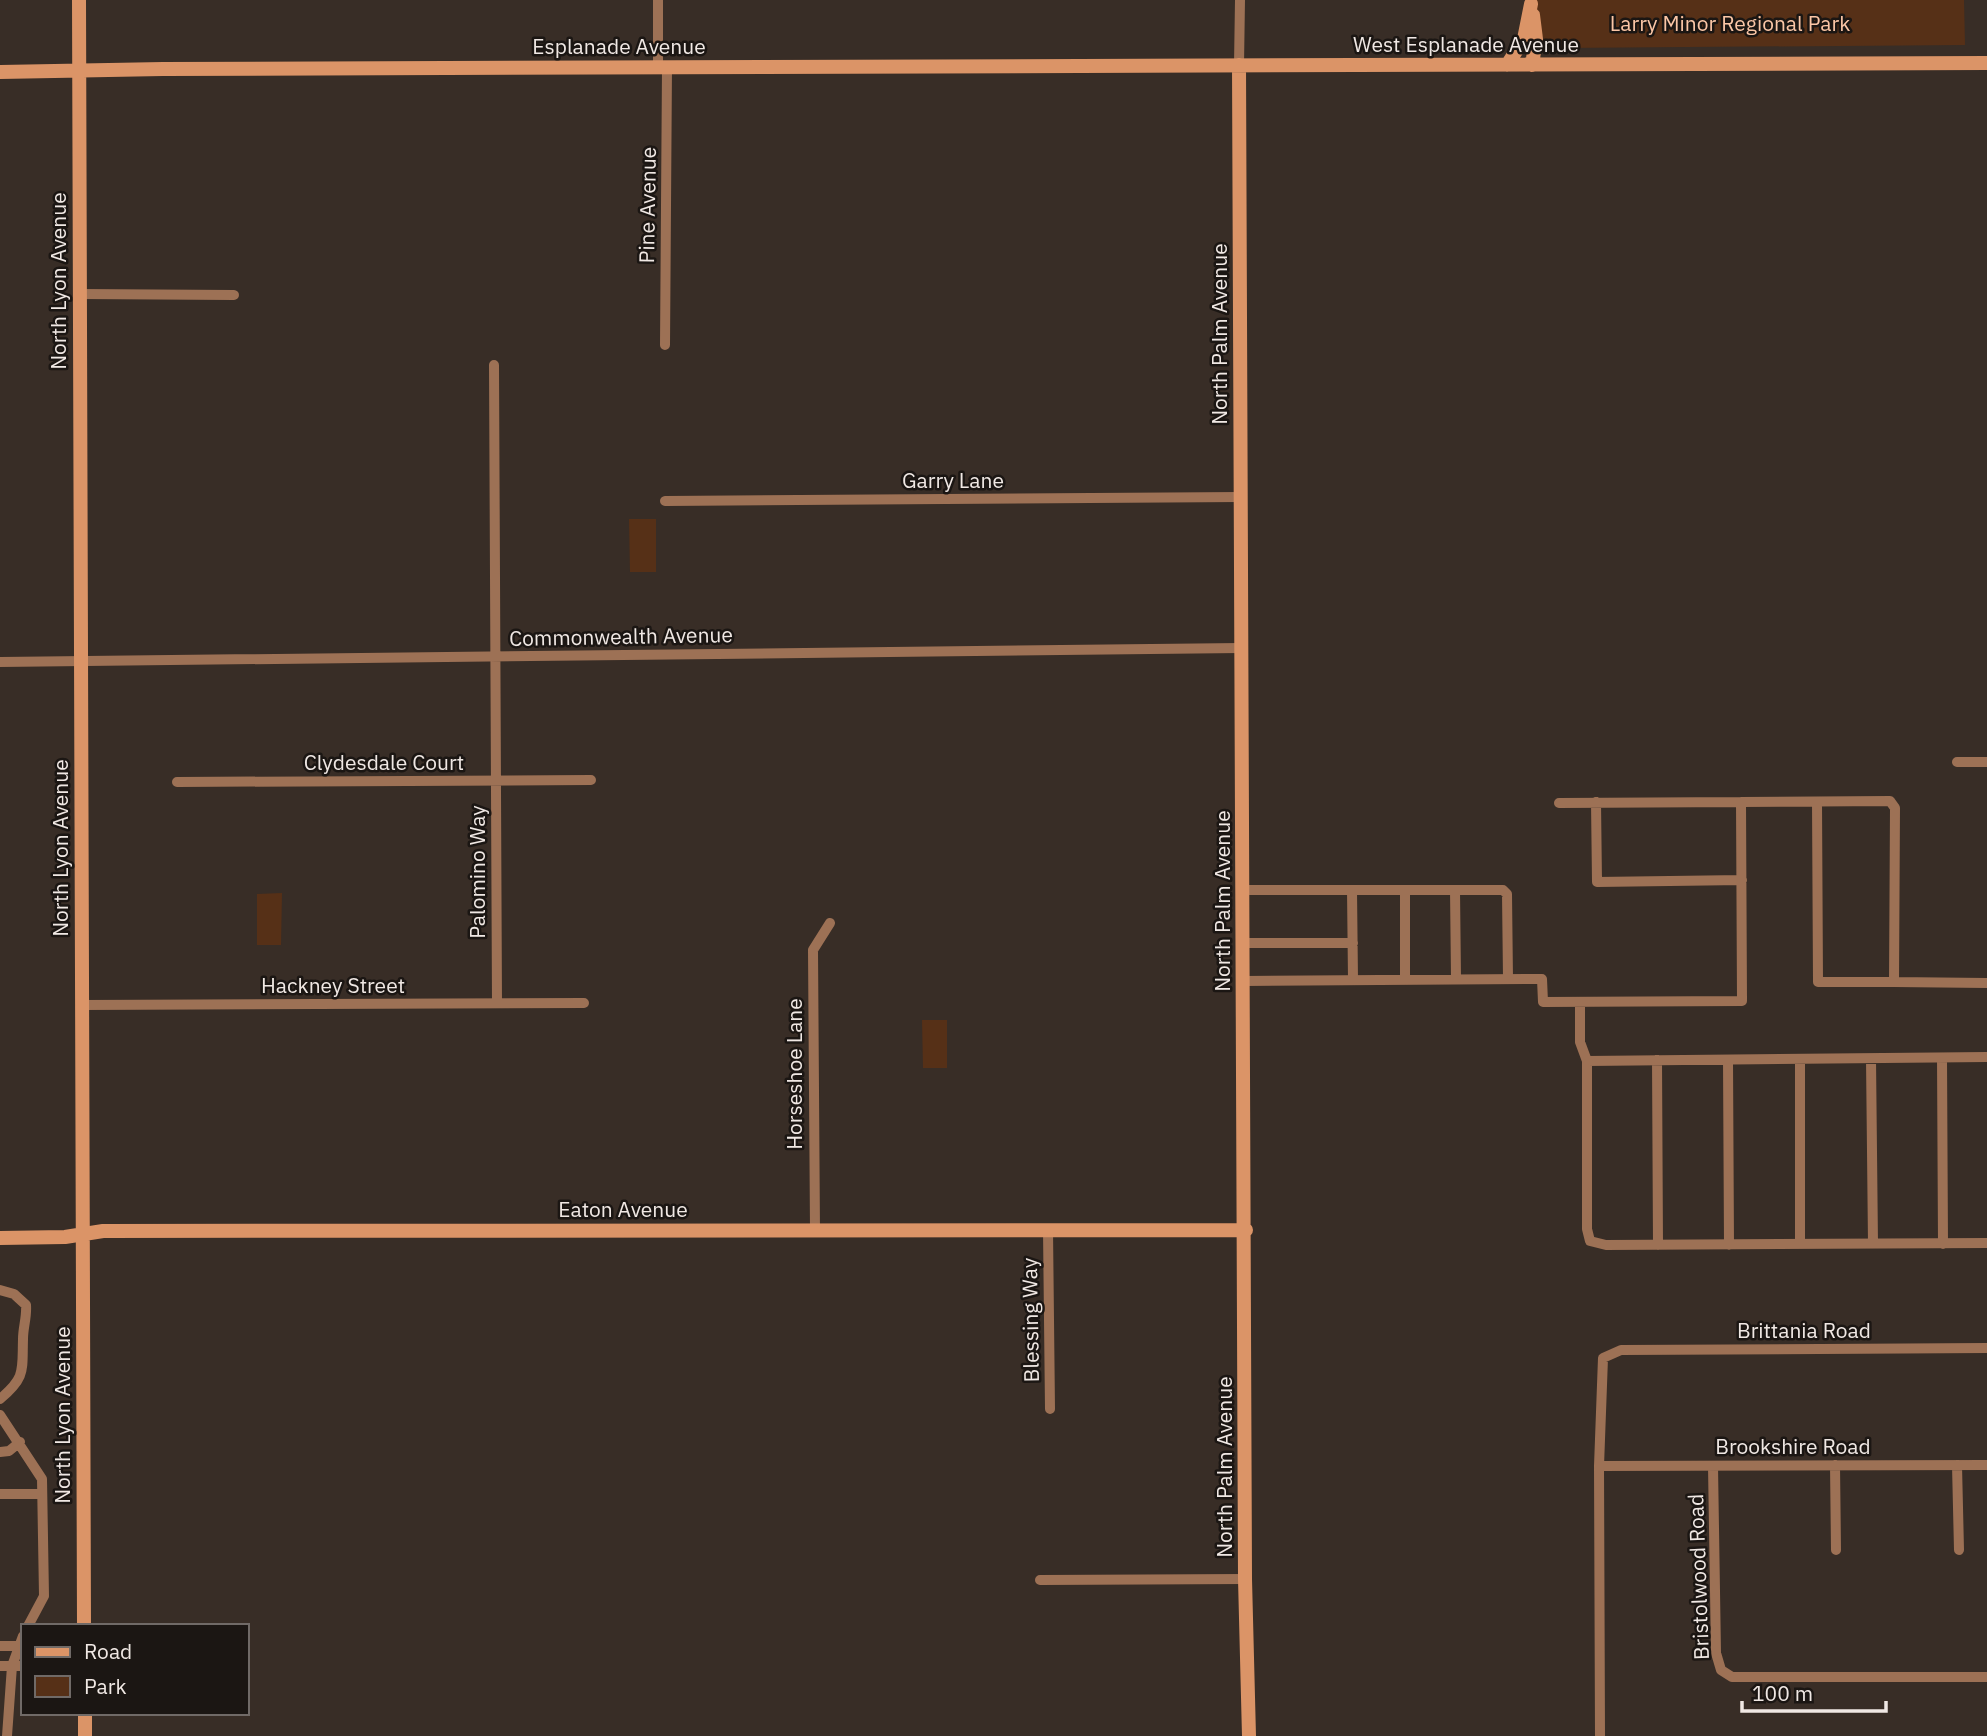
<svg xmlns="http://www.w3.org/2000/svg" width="1987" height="1736" viewBox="0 0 1987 1736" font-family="'IBM Plex Sans',sans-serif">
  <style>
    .green { fill: #563017 }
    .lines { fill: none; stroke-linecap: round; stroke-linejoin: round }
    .street { stroke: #9d7155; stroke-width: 10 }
    .secondary { stroke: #db9467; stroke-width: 14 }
    .labels { text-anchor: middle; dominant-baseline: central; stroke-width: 5; stroke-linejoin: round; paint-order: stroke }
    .park-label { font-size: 21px; fill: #fbc6a6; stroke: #1b1613 }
    .street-label { font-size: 21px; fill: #f0e8e4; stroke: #1b1613 }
  </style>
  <rect width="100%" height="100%" fill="#382d26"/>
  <path class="green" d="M1536 0H1964L1965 45 1559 48 1547 44 1536 26Z
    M629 519H656V572H630Z
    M282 893 281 945H257V894Z
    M922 1020H947V1068H923Z"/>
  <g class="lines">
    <path class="street" d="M1239 65 1240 0
      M658 67V0
      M79 294 234 295
      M665 345 667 67
      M494 365 497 1003
      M665 501 1241 497
      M0 662 1241 648
      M1957 762H1987
      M177 782 591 780
      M1596 802 1597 882 1742 880
      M1817 802 1818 982H1894
      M1559 803 1741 802
      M1243 890H1503L1507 894 1508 979
      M1352 890 1353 980
      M1405 890V980
      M1455 890 1456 979
      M1244 943H1353
      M1244 981 1542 979 1543 1002 1742 1001 1741 802 1890 801 1895 808 1894 982 1987 983
      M1580 1002V1042L1587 1061
      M82 1005 584 1003
      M1987 1057 1587 1061V1229L1590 1241 1606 1245 1987 1243
      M1942 1058 1943 1244
      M1800 1059V1244
      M1871 1059 1873 1244
      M1657 1060 1658 1245
      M1728 1060 1729 1245
      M815 1230 813 950 830 923
      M1048 1230 1050 1409
      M0 1290 14 1294 26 1305C27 1317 23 1327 23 1339 22 1371 26 1377 0 1399
      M0 1415 42 1479 44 1596 28 1626
      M0 1452 9 1451 20 1442
      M1835 1465 1836 1550
      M1957 1465 1959 1550
      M1599 1466 1987 1465
      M1713 1466 1716 1653 1721 1670 1732 1677H1987
      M0 1494H42
      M1040 1580 1245 1579
      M0 1646H22
      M0 1666H23
      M7 1736 12 1666 23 1636
      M1600 1736 1599 1466 1603 1358 1621 1350 1987 1348"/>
    <path class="secondary" d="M79 0 84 1626
      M1239 65 1245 1579 1249 1736
      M1507 65 1524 39 1531 4
      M1532 65 1536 39 1533 15
      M0 72 163 69 1987 63
      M0 1238 65 1237 103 1231 1246 1230
      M85 1713V1736"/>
  </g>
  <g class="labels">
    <g class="park-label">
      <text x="1730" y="23">Larry Minor Regional Park</text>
    </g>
    <g class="street-label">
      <text x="1466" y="44">West Esplanade Avenue</text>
      <text x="619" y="46">Esplanade Avenue</text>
      <text transform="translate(647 205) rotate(-89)">Pine Avenue</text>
      <text transform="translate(58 281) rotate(-90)">North Lyon Avenue</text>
      <text transform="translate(1219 334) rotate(-90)">North Palm Avenue</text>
      <text x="953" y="480">Garry Lane</text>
      <text transform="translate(621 636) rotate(-1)">Commonwealth Avenue</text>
      <text x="384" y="762">Clydesdale Court</text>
      <text transform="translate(60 848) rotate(-90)">North Lyon Avenue</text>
      <text transform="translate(477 872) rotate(-90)">Palomino Way</text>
      <text transform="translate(1222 901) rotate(-90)">North Palm Avenue</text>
      <text x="333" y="985">Hackney Street</text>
      <text transform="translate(794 1074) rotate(-90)">Horseshoe Lane</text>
      <text x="623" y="1209">Eaton Avenue</text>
      <text transform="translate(1030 1320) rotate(-91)">Blessing Way</text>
      <text x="1804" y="1330">Brittania Road</text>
      <text transform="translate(62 1415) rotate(-90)">North Lyon Avenue</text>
      <text x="1793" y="1446">Brookshire Road</text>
      <text transform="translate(1224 1467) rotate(-90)">North Palm Avenue</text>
      <text transform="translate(1698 1577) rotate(-92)">Bristolwood Road</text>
    </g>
  </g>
  <rect x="21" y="1624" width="228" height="91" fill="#1b1613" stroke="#706a67" stroke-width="2"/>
  <rect x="35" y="1647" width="35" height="10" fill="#db9467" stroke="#706a67" stroke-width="2"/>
  <text x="84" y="1659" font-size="21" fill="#f0e8e4">Road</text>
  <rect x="35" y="1676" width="35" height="21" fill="#563017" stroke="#706a67" stroke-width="2"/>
  <text x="84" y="1694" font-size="21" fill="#f0e8e4">Park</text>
  <path d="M1742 1701v10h144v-10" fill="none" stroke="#f0e8e4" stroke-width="3.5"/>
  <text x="1752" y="1701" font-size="21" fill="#f0e8e4" stroke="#1b1613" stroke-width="5" paint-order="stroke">100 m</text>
</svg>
